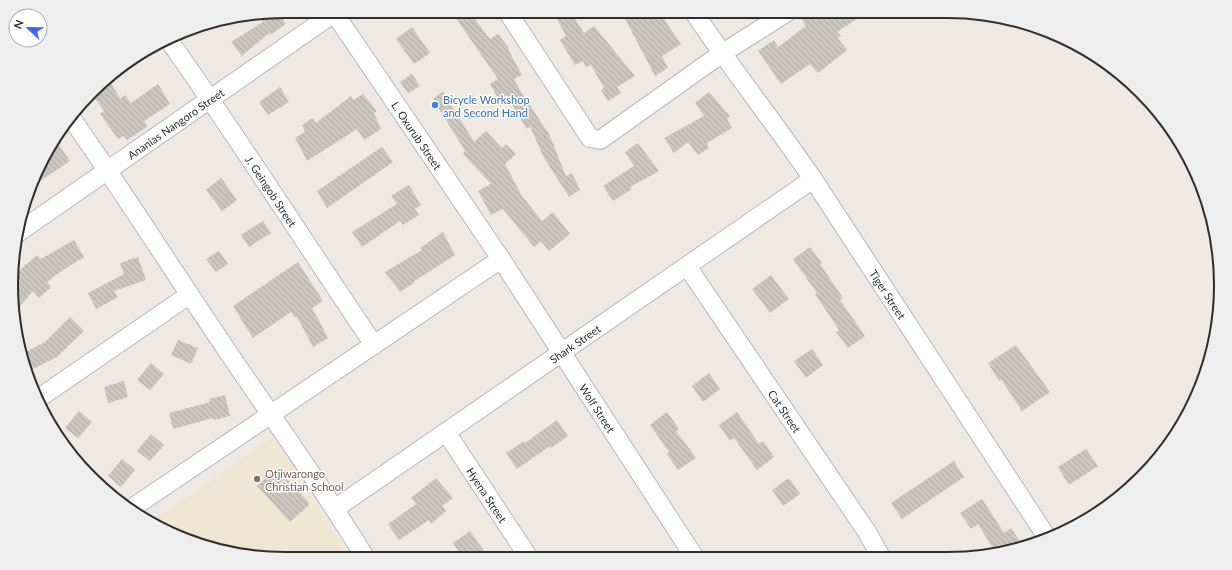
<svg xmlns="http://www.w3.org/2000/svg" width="1232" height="570" viewBox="0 0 1232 570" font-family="Lato,sans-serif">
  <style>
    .education { fill: #f0e6d1 }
    .building { fill: url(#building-back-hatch) }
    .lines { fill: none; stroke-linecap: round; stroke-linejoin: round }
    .minor-casing { stroke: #b4b7c1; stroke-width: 20 }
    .minor { stroke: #fff; stroke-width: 18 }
    .shop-dot { fill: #3f7fe0; stroke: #fff; stroke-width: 1.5 }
    .education-dot { fill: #8d6e63; stroke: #fff; stroke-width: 1.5 }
    .labels { text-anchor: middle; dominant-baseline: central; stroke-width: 3; stroke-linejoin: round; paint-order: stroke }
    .shop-label { font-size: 11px; fill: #366cbe; stroke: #fff; text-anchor: start }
    .street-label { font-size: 11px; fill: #2e2e2e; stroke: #fff }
    .education-label { font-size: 11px; fill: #785e54; stroke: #fff; text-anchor: start }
    .rim { fill: none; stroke: #2e2e2e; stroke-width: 2 }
  </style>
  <defs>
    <pattern id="building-back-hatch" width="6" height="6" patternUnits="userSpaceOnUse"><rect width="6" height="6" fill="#cbc7bf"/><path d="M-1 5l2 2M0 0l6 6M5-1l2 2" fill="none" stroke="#afaba4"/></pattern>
  </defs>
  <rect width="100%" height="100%" fill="#efe9e1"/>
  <path class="education" d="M274 437 350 559H285L232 554 180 538 153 521Z"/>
  <path class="building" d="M285 11 293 12 283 20 286 24 270 35 269 33 242 56 231 42 263 22 259 15Z
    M451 11H469L490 39 498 34 509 48 508 49 522 75 514 79 518 87 549 134 566 176 572 173 580 190 569 197 543 156 530 126 527 129 506 95 499 100 490 84 498 79Z
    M553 11H570L584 33 594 26 635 76 617 87 621 93 608 101 601 90 604 88 591 65 586 67 583 61 575 65 560 40 566 36Z
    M621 11H658L681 44 662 56 668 68 655 76Z
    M806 11H869L837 32 841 36 838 38 847 50 818 73 810 64 781 84 758 51 774 40 778 47 806 26 799 16Z
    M412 27 430 53 414 64 396 39Z
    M412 74 420 86 408 93 400 82Z
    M108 77 120 99 125 95 131 103 158 84 170 104 144 121 148 126 127 140 124 136 118 139 100 114 104 111 92 94Z
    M280 87 289 102 268 115 259 102Z
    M443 91 474 142 486 131 502 148 506 144 516 154 505 164 522 196 542 221 553 212 570 234 549 251 541 241 534 247 503 209 491 215 478 191 491 184 463 154 465 151 433 99Z
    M709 92 730 116 727 119 732 128 707 143 709 148 698 155 688 142 674 153 664 138 704 116 695 103Z
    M363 94 377 111 374 113 381 129 364 140 357 129 307 161 295 138 305 132 302 125 313 118 316 123 351 96 353 100Z
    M58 143 70 161 33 186 47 151Z
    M638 143 659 171 630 187 632 189 613 201 603 186 634 166 625 152Z
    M382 147 393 162 327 208 317 191Z
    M221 178 237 200 222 211 206 190Z
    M409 185 421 205 415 209 419 215 403 225 400 221 362 247 352 232 397 204 391 196Z
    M263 221 271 233 249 247 241 235Z
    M443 232 455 255 413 282 414 283 400 292 385 272 422 250 420 248Z
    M74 240 84 257 60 272 47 282 51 287 39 298 33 291 14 313 12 277 37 255 41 259Z
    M810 247 822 263 820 264 843 298 840 300 865 336 848 348 836 332 839 330 815 294 817 293 793 259Z
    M219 251 228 264 216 272 206 259Z
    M138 257 146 280 114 291 118 297 96 309 88 293 124 274 120 263Z
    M298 262 323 301 312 308 328 338 313 347 297 317 295 318 291 312 253 338 233 306Z
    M771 275 789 299 770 313 752 289Z
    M70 317 84 331 57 357 31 370 23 353 45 342Z
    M178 340 198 348 191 364 171 355Z
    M1016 345 1050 392 1022 411 1001 379 999 381 988 363Z
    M812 349 823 365 806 378 794 361Z
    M151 363 164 374 150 390 137 380Z
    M709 373 720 389 703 402 692 386Z
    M124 381 128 397 108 403 104 387Z
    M225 395 230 416 214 420 213 418 173 429 169 413 210 402 209 399Z
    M79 411 92 422 78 438 65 428Z
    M667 412 679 429 676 431 696 458 678 470 667 454 669 452 650 425Z
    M737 412 759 444 763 441 774 457 757 470 734 438 730 441 719 425Z
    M557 420 568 436 551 448 550 446 517 469 506 453 524 441 525 443Z
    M151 434 164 445 150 461 137 451Z
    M1086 449 1098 466 1069 485 1058 467Z
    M122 459 135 470 121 487 108 476Z
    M954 461 964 477 902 519 891 503Z
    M277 468 310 504 290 522 257 486Z
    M436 478 453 498 442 506 446 511 431 524 429 520 399 540 388 524 416 504 411 498Z
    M789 478 800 494 783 506 772 490Z
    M982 499 1004 533 1011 528 1023 546 996 553 978 524 971 529 960 513Z
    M470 531 489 558H463L453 543Z"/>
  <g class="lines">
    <defs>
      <g id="minor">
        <path id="s1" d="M333 11 501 259 695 558"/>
        <path d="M507 11 590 138 600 140 721 54 789 11"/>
        <path id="s2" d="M693 11C731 68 774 122 813 179L1048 539"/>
        <path id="s3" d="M168 39C239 139 305 243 374 345"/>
        <path d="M72 119C126 196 177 277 230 355 276 423 324 489 366 559"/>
        <path id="s4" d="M16 234 334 13"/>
        <path id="s5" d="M687 266 867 532 881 557"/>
        <path d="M39 398 189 295"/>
        <path id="s6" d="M446 432 529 558"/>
        <path d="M132 508 501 259"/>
        <path id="s7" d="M336 508 813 179"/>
      </g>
    </defs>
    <use href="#minor" class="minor-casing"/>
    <use href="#minor" class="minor"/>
  </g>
  <circle class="shop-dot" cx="435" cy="105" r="4"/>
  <circle class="education-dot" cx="257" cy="479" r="4"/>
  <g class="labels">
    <g class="shop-label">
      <text x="443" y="99">Bicycle Workshop<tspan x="443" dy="13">and Second Hand</tspan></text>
    </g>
    <g class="street-label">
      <text stroke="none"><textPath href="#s4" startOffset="194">Ananias Nangoro Street</textPath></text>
      <text stroke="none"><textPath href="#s1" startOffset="150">L. Oxurub Street</textPath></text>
      <text stroke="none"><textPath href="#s3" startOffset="184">J. Geingob Street</textPath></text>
      <text stroke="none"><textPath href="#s2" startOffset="344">Tiger Street</textPath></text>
      <text stroke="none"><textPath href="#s7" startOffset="290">Shark Street</textPath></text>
      <text stroke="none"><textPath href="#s1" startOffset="477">Wolf Street</textPath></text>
      <text stroke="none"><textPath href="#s5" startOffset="175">Cat Street</textPath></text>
      <text stroke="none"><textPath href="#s6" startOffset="75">Hyena Street</textPath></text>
    </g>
    <g class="education-label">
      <text x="265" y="473">Otjiwarongo<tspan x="265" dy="13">Christian School</tspan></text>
    </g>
  </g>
  <path d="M0 0H1232V570H0ZM285 18H947A267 267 0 0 1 1214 285V285A267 267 0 0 1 947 552H285A267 267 0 0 1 18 285V285A267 267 0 0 1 285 18Z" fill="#eee" fill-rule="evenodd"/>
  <path class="rim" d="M285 18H947A267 267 0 0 1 1214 285V285A267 267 0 0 1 947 552H285A267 267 0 0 1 18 285V285A267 267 0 0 1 285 18Z"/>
  <g transform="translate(28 28) rotate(292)"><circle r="19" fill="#ffffff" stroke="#ababab"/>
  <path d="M0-3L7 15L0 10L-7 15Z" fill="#4264fb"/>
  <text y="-6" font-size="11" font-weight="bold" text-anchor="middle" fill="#2e2e2e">N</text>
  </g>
</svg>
